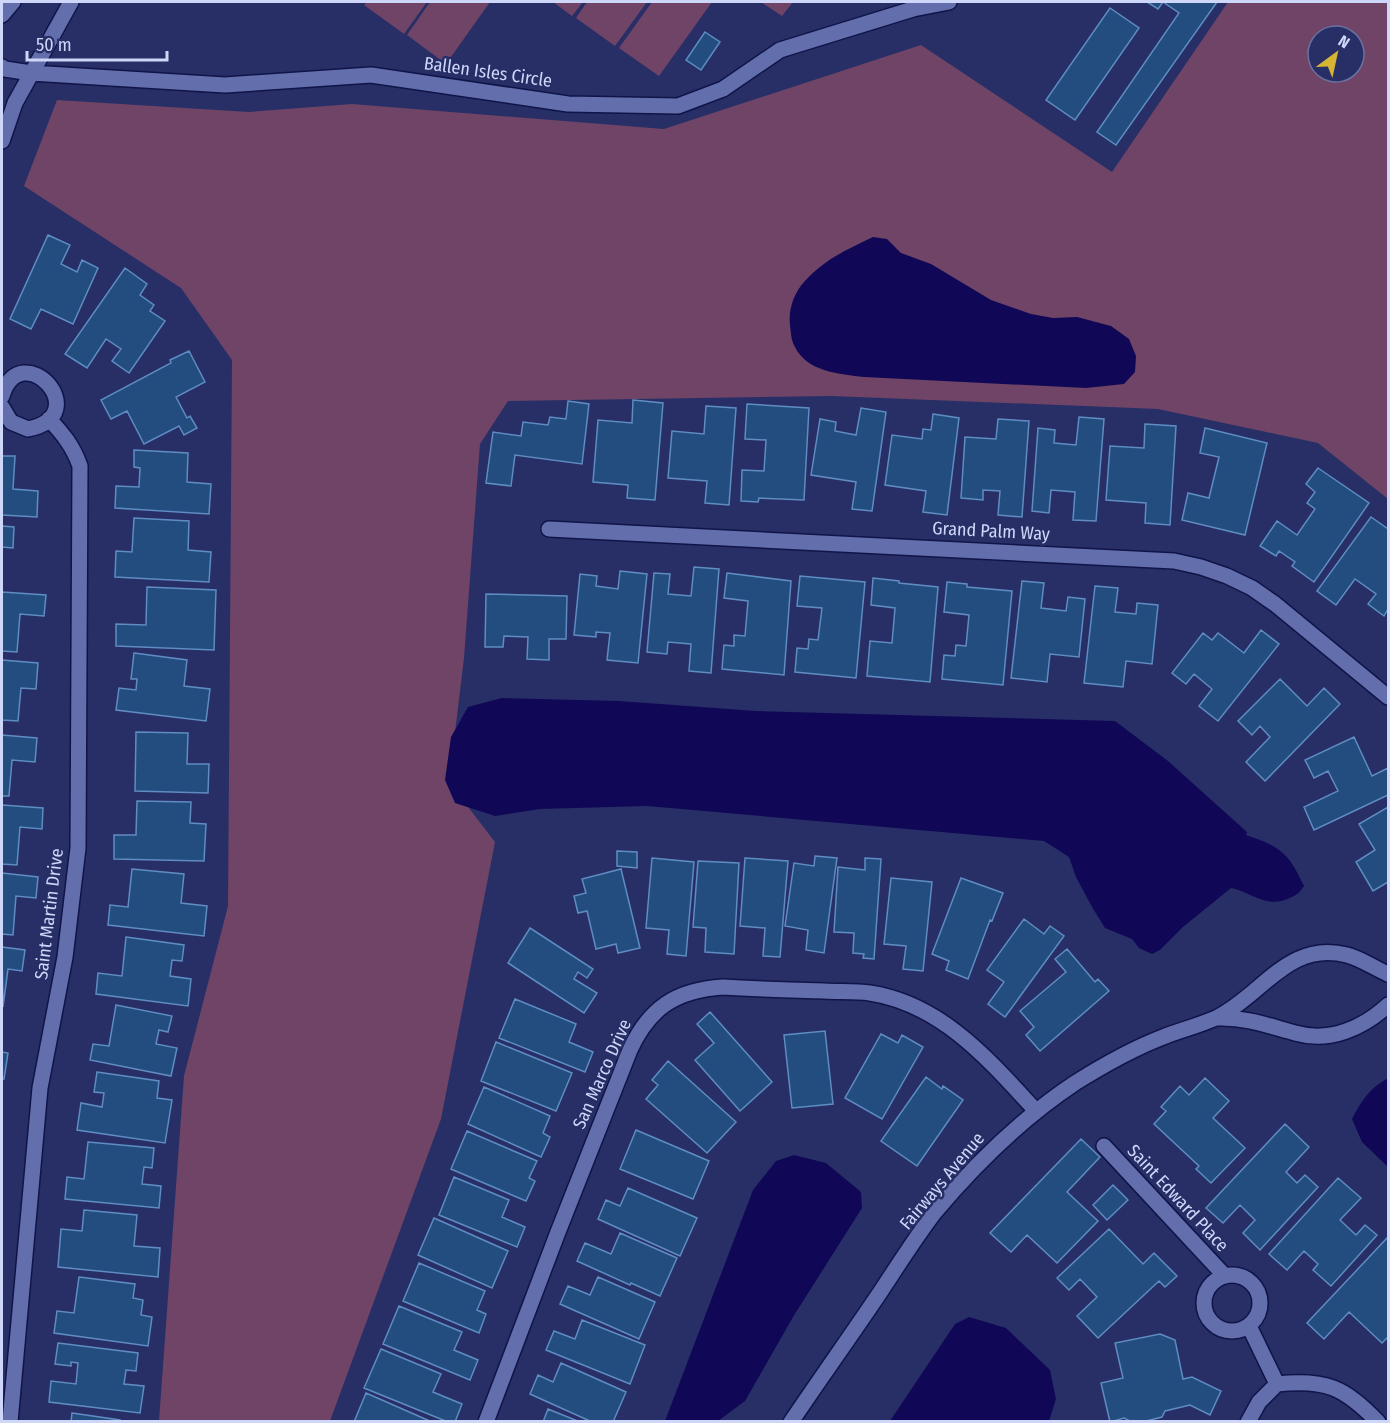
<svg xmlns="http://www.w3.org/2000/svg" width="1390" height="1423" viewBox="0 0 1390 1423" font-family="'Fira Sans Condensed',sans-serif">
  <style>
    .green { fill: #6f4467; fill-rule: evenodd }
    .water { fill: #100856 }
    .building { fill: #224d7e; stroke: #5f8cc2; stroke-width: 1.5 }
    .lines { fill: none; stroke-linecap: round; stroke-linejoin: round }
    .minor-casing { stroke: #111449; stroke-width: 18 }
    .minor { stroke: #626fac; stroke-width: 15 }
    .labels { text-anchor: middle; dominant-baseline: central; stroke-width: 5; stroke-linejoin: round; paint-order: stroke }
    .street-label { font-size: 18px; fill: #ced7f9; stroke: #272f66 }
  </style>
  <rect width="100%" height="100%" fill="#272f66"/>
  <path class="green" d="M367 2H427L404 34 364 5Z
    M430 2H490L446 64 407 35Z
    M553 2H583L572 16Z
    M587 2H647L615 46 576 18Z
    M652 2H712L659 76 619 48Z
    M761 2H793L782 16Z
    M1228 2H1388V499L1318 443 1158 409 832 396 508 401 480 444 464 658 449 782 495 842 441 1119 330 1421H159L184 1076 228 906 232 360 181 288 24 186 57 100 249 112 352 104 664 129 921 45 1112 172ZM1318 36H1354V72H1318Z"/>
  <path class="water" d="M873 237 887 239 901 253 931 264 991 300 1031 314 1053 318 1077 317 1111 326 1129 339 1136 356 1135 372 1124 384 1086 388 864 377C840 374 807 372 795 347 791 341 791 332 790 325 788 310 794 293 804 282 825 259 846 250 873 237Z
    M502 698 619 701 756 711 1115 721 1168 761 1247 832 1246 835C1281 847 1288 852 1304 886 1300 892 1297 895 1290 898 1265 909 1254 893 1231 888L1183 927 1160 950 1152 954 1139 948 1132 939 1105 928 1092 907 1076 877 1069 857 1044 841 647 806 540 809 495 816 455 803 445 780 451 737 468 707Z
    M1388 1078V1167L1362 1142 1352 1119C1361 1101 1370 1088 1388 1078Z
    M794 1155 826 1163 861 1192 862 1208 793 1317 745 1401 718 1421H665L753 1190 776 1161Z
    M969 1317 1006 1328 1050 1370 1056 1399 1049 1421H890L955 1324Z"/>
  <path class="building" d="M1147 2H1217L1116 145 1097 132 1179 13 1163 2 1158 9Z
    M1110 8 1139 28 1075 120 1046 100Z
    M705 32 720 42 701 70 686 60Z
    M48 235 70 245 61 264 77 272 82 260 98 268 73 324 41 309 31 329 10 319Z
    M125 268 147 284 140 295 154 305 150 311 165 321 129 373 112 361 121 349 106 339 87 368 65 354Z
    M189 351 205 382 176 397 187 418 190 416 197 428 184 435 179 426 144 444 127 411 111 419 101 400 171 363 170 360Z
    M633 400 663 403 655 500 627 498 628 485 593 482 598 420 632 423Z
    M568 401 589 404 582 464 515 455 511 486 486 483 493 432 521 436 523 422 548 425 550 417 566 419Z
    M747 404 809 408 804 500 759 498 758 502 741 501 742 470 764 471 766 440 745 439Z
    M706 406 736 408 729 505 705 503 707 481 668 478 672 431 704 434Z
    M861 408 886 412 872 511 852 509 856 482 811 475 820 419 836 422 835 431 856 435Z
    M933 414 959 418 947 515 923 512 926 491 885 485 892 435 922 439 923 429 931 430Z
    M1079 417 1104 419 1096 521 1073 520 1075 492 1051 490 1049 513 1032 511 1038 428 1055 430 1054 443 1076 445Z
    M998 419 1029 421 1022 517 998 515 1000 491 983 490V500L961 498 965 437 996 439Z
    M1145 424 1176 426 1170 525 1145 523 1146 503 1106 500 1110 446 1144 448Z
    M1205 428 1267 443 1245 535 1182 520 1188 493 1209 498 1219 457 1200 453Z
    M134 450 188 453 187 482 211 484 209 514 115 508 116 486 139 487 140 468 134 467Z
    M2 456H15L13 489 38 491 37 517 2 515Z
    M1318 468 1369 503 1314 582 1292 566 1295 562 1279 551 1276 556 1260 546 1277 521 1297 535 1315 509 1307 503 1315 492 1306 484Z
    M1371 517 1388 529V609L1384 616 1368 604 1376 594 1355 579 1336 605 1317 591Z
    M134 518 189 521 188 550 211 552 209 582 115 577 116 551 132 552Z
    M2 526 14 527 13 548 2 547Z
    M694 567 719 569 711 673 689 671 691 644 668 642 667 654 647 652 654 573 670 574 668 594 691 596Z
    M620 571 647 574 638 663 607 660 610 633 596 632V637L574 635 580 574 597 576 596 586 618 589Z
    M727 573 791 581 784 675 722 669 724 645 734 646V635L745 636 748 601 724 598Z
    M800 576 865 582 856 678 795 672 797 648 808 649 809 639 818 640 822 608 797 606Z
    M873 578 899 581V583L938 587 930 682 867 676 870 641 892 643 895 608 871 605Z
    M1022 581 1044 583 1041 608 1066 611 1068 597 1085 599 1079 657 1050 654 1047 682 1011 678Z
    M947 582 967 584V587L1012 591 1003 685 942 679 944 655 955 656 956 645 966 646 969 615 944 612Z
    M1095 586 1118 588 1115 612 1136 614 1137 603 1158 605 1152 664 1126 661 1123 687 1084 683Z
    M147 587 216 590 214 650 116 646V624L146 625Z
    M2 592 46 595 44 616 20 614 17 652 2 651Z
    M486 594 567 596 566 639H549V660L527 659 528 637 504 636 503 647H485Z
    M1261 630 1279 644 1218 721 1199 706 1212 689 1194 674 1186 684 1172 673 1203 633 1212 640 1218 633 1244 653Z
    M134 653 187 660 184 686 210 689 206 721 116 710 119 688 136 690 137 679H131Z
    M2 660 38 663 36 689 21 688 18 721 2 720Z
    M1280 679 1307 706 1324 688 1340 704 1265 781 1246 762 1270 737 1260 726 1252 735 1238 721Z
    M136 732 188 733 187 764H209L208 793 135 791Z
    M2 735 37 738 35 762 12 760 9 796H2Z
    M1354 737 1372 776 1388 768V795L1314 830 1304 807 1338 791 1328 771 1314 778 1305 760Z
    M137 801 191 802 190 823 206 824 204 861 114 859V835H136Z
    M2 805 43 808 42 829 20 827 17 865 2 864Z
    M1388 807V882L1373 891 1356 862 1375 850 1359 824Z
    M617 851 637 852V868L617 866Z
    M815 856 837 858 824 953 806 950 808 930 785 926 794 863 814 866Z
    M652 858 694 862 686 956 667 954 669 930 646 928Z
    M745 858 788 861 780 957 763 956 765 928 740 926Z
    M865 858 881 859 874 959 863 958 864 954 853 953 854 933 834 932 838 867 865 870Z
    M698 861 739 863 734 954 705 952 706 928 693 927Z
    M132 869 184 874 181 903 207 906 204 936 108 925 110 905 128 907Z
    M621 869 640 948 618 953 616 944 596 949 587 911 578 913 574 896 586 893 582 879Z
    M2 873 38 877 36 898 16 896 13 935 2 934Z
    M891 878 932 882 923 971 903 969 906 946 884 944Z
    M961 878 1003 893 992 921 990 920 968 979 946 970 949 961 932 954Z
    M1024 919 1044 934 1050 926 1064 936 1005 1017 988 1004 1004 982 987 970Z
    M530 928 593 969 587 978 578 972 574 979 597 993 584 1013 508 963Z
    M126 937 184 945 182 961 172 960 170 976 191 979 188 1006 96 994 98 973 122 976Z
    M2 947 25 950 22 971 8 969 3 1007Z
    M1067 949 1095 982 1098 979 1109 991 1040 1051 1026 1035 1034 1027 1020 1011 1066 972 1055 959Z
    M515 999 576 1024 569 1042 593 1052 585 1072 499 1038Z
    M116 1005 172 1016 168 1032 159 1030 156 1044 177 1048 171 1076 90 1060 93 1044 109 1046Z
    M710 1012 772 1082 740 1111 695 1060 714 1043 697 1024Z
    M825 1031 833 1104 792 1108 784 1035Z
    M881 1034 898 1043 902 1035 923 1047 882 1119 845 1098Z
    M496 1042 572 1073 556 1111 481 1081Z
    M2 1052 8 1053 4 1079H2Z
    M668 1061 736 1122 707 1153 646 1099 658 1085 652 1080Z
    M97 1072 159 1081 157 1098 172 1100 165 1143 77 1130 81 1103 102 1107 104 1093 94 1092Z
    M926 1077 942 1089 943 1086 963 1100 917 1166 881 1141Z
    M1205 1078 1229 1101 1213 1118 1245 1148 1211 1183 1196 1169 1199 1166 1154 1124 1166 1111 1161 1107 1180 1086 1189 1095Z
    M484 1087 550 1116 543 1133 550 1137 541 1157 468 1124Z
    M1285 1124 1309 1147 1286 1172 1297 1183 1305 1175 1318 1187 1260 1250 1243 1233 1255 1220 1240 1205 1223 1223 1206 1208Z
    M636 1130 709 1161 693 1199 620 1169Z
    M467 1131 537 1161 529 1178 535 1181 526 1201 451 1169Z
    M1081 1139 1100 1157 1067 1192 1098 1221 1057 1263 1027 1235 1011 1252 990 1233Z
    M88 1142 154 1148 152 1168 144 1167 142 1184 161 1186 159 1208 65 1199 67 1177 84 1179Z
    M454 1177 509 1200 502 1217 525 1227 517 1247 439 1215Z
    M1338 1178 1361 1198 1340 1220 1356 1235 1365 1225 1377 1235 1331 1286 1313 1270 1318 1264 1304 1251 1287 1270 1269 1254Z
    M1113 1185 1128 1200 1107 1220 1093 1205Z
    M628 1188 697 1218 680 1256 598 1219 606 1200 620 1206Z
    M84 1210 137 1215 134 1246 160 1248 158 1277 58 1267 61 1229 82 1231Z
    M434 1218 508 1251 492 1288 418 1255Z
    M1109 1229 1143 1264 1154 1253 1177 1276 1165 1287 1159 1281 1098 1338 1077 1316 1097 1297 1080 1279 1069 1290 1057 1278Z
    M620 1233 677 1258 660 1296 631 1283 630 1285 577 1261 585 1243 611 1254Z
    M1388 1237V1337L1382 1343 1349 1312 1324 1339 1307 1323Z
    M419 1263 485 1291 477 1310 486 1314 479 1333 403 1301Z
    M79 1277 135 1284 133 1298 143 1300 141 1315 152 1317 148 1346 54 1333 57 1311 74 1313Z
    M598 1277 655 1302 639 1339 560 1304 568 1286 590 1295Z
    M399 1306 462 1332 454 1350 478 1360 470 1380 383 1344Z
    M582 1320 645 1345 630 1384 546 1350 554 1331 575 1339Z
    M1160 1334 1175 1340 1183 1379 1192 1377 1221 1391 1210 1415 1190 1405 1165 1411 1162 1417 1142 1422H1132L1124 1418 1110 1422 1101 1383 1123 1378 1115 1343Z
    M58 1343 138 1353 136 1371 126 1370 124 1384 144 1386 140 1413 49 1402 51 1381 76 1384 78 1363 71 1362V1366L55 1364Z
    M381 1349 441 1374 433 1392 462 1404 455 1422H448L364 1388Z
    M561 1363 626 1392 613 1422H592L530 1394 538 1375 553 1382Z
    M366 1393 432 1422H354Z
    M548 1409 580 1422H543Z
    M72 1413 120 1420V1422H71Z"/>
  <g class="lines">
    <defs>
      <path id="minor" d="M2 15 13 2
        M2 67 5 69 31 73 225 85 371 75 568 104 678 106 723 89 780 50 913 9 949 2
        M2 141 15 103 71 2
        M2 396C21 334 97 415 28 429L11 422 2 407
        M549 529 1174 561 1201 567 1227 576 1252 588 1275 604 1388 697
        M1218 1018C1246 1017 1269 1026 1295 1033 1330 1043 1363 1028 1388 1005
        M1104 1146 1224 1275
        M1204 1303a28 28 0 1 1 56 0a28 28 0 1 1-56 0Z
        M1249 1326 1277 1384
        M10 1422 40 1088 65 957 78 848 80 466C73 446 63 434 49 419
        M486 1422 558 1232 630 1050C649 1008 676 990 723 987 756 989 790 990 824 991 839 992 855 991 870 993 942 1004 990 1061 1036 1111
        M791 1422C820 1379 850 1337 879 1294 897 1267 915 1238 935 1212 976 1163 1021 1119 1075 1083 1102 1066 1132 1049 1163 1037 1181 1030 1201 1025 1218 1017 1263 994 1289 940 1347 955 1362 959 1374 968 1388 974
        M1248 1422 1259 1402 1277 1384C1326 1379 1344 1387 1378 1422"/>
    </defs>
    <use href="#minor" class="minor-casing"/>
    <use href="#minor" class="minor"/>
  </g>
  <g class="labels">
    <g class="street-label">
      <text transform="translate(488 72) rotate(8)">Ballen Isles Circle</text>
      <text transform="translate(991 531) rotate(3)">Grand Palm Way</text>
      <text transform="translate(49 914) rotate(-83)">Saint Martin Drive</text>
      <text transform="translate(602 1074) rotate(-66)">San Marco Drive</text>
      <text transform="translate(942 1181) rotate(-50)">Fairways Avenue</text>
      <text transform="translate(1178 1198) rotate(47)">Saint Edward Place</text>
    </g>
  </g>
  <rect width="1390" height="1423" fill="none" stroke="#ced7f9" stroke-width="6"/>
  <g transform="translate(1336 54) rotate(33)"><circle r="28" fill="#272f66" stroke="#6a72a1" stroke-width="1.5"/>
  <path d="M0-4.5L10 22L0 15L-10 22Z" fill="#d6b534"/>
  <text y="-9" font-size="16" font-weight="bold" text-anchor="middle" fill="#ced7f9">N</text>
  </g>
  <path d="M27 51v9h140v-9" fill="none" stroke="#ced7f9" stroke-width="3"/>
  <text x="36" y="51" font-size="18" fill="#ced7f9" stroke="#272f66" stroke-width="4.5" paint-order="stroke">50 m</text>
</svg>
